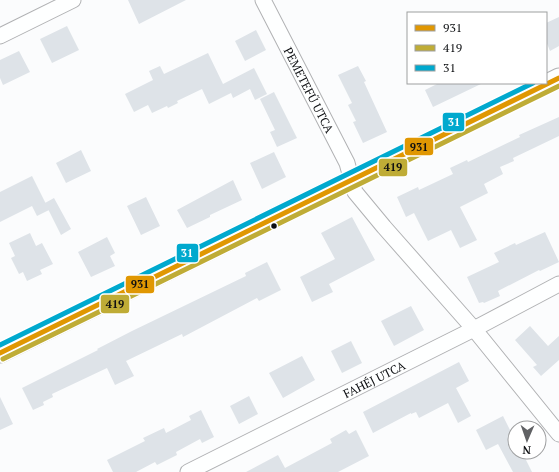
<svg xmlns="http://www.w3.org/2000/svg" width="559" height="472" viewBox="0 0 559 472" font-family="'PT Serif',serif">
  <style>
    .building { fill: #dee3e8 }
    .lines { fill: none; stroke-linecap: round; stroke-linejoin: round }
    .minor-casing { stroke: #b1b2b4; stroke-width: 17 }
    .tertiary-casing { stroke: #b1b2b4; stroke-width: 21 }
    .minor { stroke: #feffff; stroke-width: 15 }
    .tertiary { stroke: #feffff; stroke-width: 19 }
    .bus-1-casing { stroke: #fff; stroke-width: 8 }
    .bus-2-casing { stroke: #fff; stroke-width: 8 }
    .bus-3-casing { stroke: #fff; stroke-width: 8 }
    .bus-1 { stroke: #e09702; stroke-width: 5 }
    .bus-2 { stroke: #bfac36; stroke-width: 5 }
    .bus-3 { stroke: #00a9ce; stroke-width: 5 }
    .bus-dot { fill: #0c0e11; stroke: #fff; stroke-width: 1.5 }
    .labels { text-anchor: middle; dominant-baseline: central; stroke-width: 4; stroke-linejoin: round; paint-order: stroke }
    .street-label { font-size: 12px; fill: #0c0e11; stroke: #fff }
    .line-badge { stroke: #fff; stroke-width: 1.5 }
    .badge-label { font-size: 11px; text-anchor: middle; font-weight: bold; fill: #fff }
    .pale-badge-label { font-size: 11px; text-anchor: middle; font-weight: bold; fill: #111 }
  </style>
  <rect width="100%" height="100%" fill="#fbfcfd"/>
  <path class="building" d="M128 0H186L139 24Z
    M559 17V46L550 51 546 41V23Z
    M67 26 79 50 52 63 40 39Z
    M256 30 266 50 245 61 235 41Z
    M19 51 30 72 3 85 0 78V60Z
    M208 53 223 84 254 68 267 94 255 100 250 89 233 98 231 93 209 104 202 89 177 101 178 103 168 108 167 106 152 113 148 105 134 112 125 94 153 80 149 71 160 66 164 74Z
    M358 66 366 81 364 82 387 132 363 143 353 122 356 121 348 105 352 103 338 75Z
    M439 83H483L433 107 425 90Z
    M274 92 297 138 277 147 270 132 275 130 260 99Z
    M559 117V136L513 158 514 161 500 167 503 174 484 184 488 193 460 207 477 240 460 248 451 230 428 241 414 213 406 217 397 197 418 187 419 190 453 174 450 168 467 160 468 162 520 137 519 135Z
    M81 150 91 171 66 183 56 163Z
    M274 152 286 177 262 189 250 163Z
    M32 176 49 210 37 216 32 206 0 222V192Z
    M233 180 242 200 210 215V217L187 228 177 210Z
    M146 197 160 226 141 235 127 206Z
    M54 198 71 229 61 235 45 203Z
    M352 217 375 260 329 284 333 292 312 302 300 277 335 259 321 233Z
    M545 232 559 262 540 271 539 270 498 291 500 296 484 303 483 302 479 303 467 277 499 262 494 253 515 243 516 245Z
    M30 233 36 246 42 243 53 264 40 270 42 274 27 281 23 272 19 274 11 258 15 256 9 243Z
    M107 237 115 253 110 256 115 266 91 277 78 252Z
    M267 262 281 290 259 301 257 298 183 337 182 334 126 361 134 376 115 385 107 368 52 394 53 397 43 402 44 405 33 410 22 388 98 350 97 349 132 331 246 276 245 273Z
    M411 306 424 330 394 346 381 321Z
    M530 326 548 346 559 336V360L541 376 533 367 537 365 515 340Z
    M351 341 362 363 342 373 331 351Z
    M302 356 315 380 283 398 269 373Z
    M459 362 469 381 456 388 471 416 458 423 448 403 419 418 416 412 411 414V413L373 433 363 412Z
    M249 396 258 414 239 424 230 406Z
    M0 397 13 424 0 430Z
    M201 410 214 437 202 443 200 439 176 452 177 455 157 465 155 462 136 472H113L107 460 145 441 143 438 164 428 166 433 191 420 189 416Z
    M503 416 515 440V452H522L532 472H513L498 444 486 450 476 430Z
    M346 430 349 434 356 430 369 456 338 472H246L278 455 285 468 332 443 330 439Z"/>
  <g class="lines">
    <defs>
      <g id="minor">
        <path id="s1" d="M263 0 347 163 355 192 384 227 474 329 559 434"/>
        <path d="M0 36 73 0"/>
        <path id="s2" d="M188 472 474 329 559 284"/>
      </g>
      <path id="tertiary" d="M0 353 559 78"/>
    </defs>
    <use href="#minor" class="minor-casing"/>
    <use href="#tertiary" class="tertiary-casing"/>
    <use href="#minor" class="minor"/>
    <use href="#tertiary" class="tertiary"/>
    <defs>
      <path id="bus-1" d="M0 353 559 78"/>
      <path id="bus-2" d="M3 359 559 86"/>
      <path id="bus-3" d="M0 345 533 83"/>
    </defs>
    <use href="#bus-1" class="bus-1-casing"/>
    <use href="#bus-2" class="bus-2-casing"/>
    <use href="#bus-3" class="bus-3-casing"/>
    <use href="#bus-1" class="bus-1"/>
    <use href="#bus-2" class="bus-2"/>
    <use href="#bus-3" class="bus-3"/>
  </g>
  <circle class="bus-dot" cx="274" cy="226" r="3.5"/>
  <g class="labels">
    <g class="street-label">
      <text stroke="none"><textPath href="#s1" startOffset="101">PEMETEFŰ UTCA</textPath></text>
      <text stroke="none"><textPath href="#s2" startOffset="208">FAHÉJ UTCA</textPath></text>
    </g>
  </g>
  <g class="line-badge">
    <rect x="442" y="112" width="23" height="20" rx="4" fill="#00a9ce"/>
    <rect x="404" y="137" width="30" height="19" rx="4" fill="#e09702"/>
    <rect x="378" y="158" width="30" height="19" rx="4" fill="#bfac36"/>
    <rect x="176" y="243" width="23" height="20" rx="4" fill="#00a9ce"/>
    <rect x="125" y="275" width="30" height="19" rx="4" fill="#e09702"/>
    <rect x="100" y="294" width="30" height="20" rx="4" fill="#bfac36"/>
  </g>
  <g class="badge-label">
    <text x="454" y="126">31</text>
    <text x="187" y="257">31</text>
  </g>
  <g class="pale-badge-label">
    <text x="419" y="151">931</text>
    <text x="393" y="171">419</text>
    <text x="140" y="288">931</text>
    <text x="115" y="308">419</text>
  </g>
  <rect x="407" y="12" width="140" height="72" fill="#ffffff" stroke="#9e9fa0"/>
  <rect x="415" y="25" width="20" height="6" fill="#e09702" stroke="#9e9fa0"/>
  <text x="443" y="32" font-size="12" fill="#0c0e11">931</text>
  <rect x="415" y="45" width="20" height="6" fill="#bfac36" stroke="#9e9fa0"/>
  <text x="443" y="52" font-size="12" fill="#0c0e11">419</text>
  <rect x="415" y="65" width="20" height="6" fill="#00a9ce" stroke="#9e9fa0"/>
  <text x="443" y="72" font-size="12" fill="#0c0e11">31</text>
  <g transform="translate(527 440) rotate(182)"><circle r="19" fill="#ffffff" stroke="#9e9fa0"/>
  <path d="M0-3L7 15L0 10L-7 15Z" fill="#606164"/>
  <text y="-6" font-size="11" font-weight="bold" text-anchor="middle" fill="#0c0e11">N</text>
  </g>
</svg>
